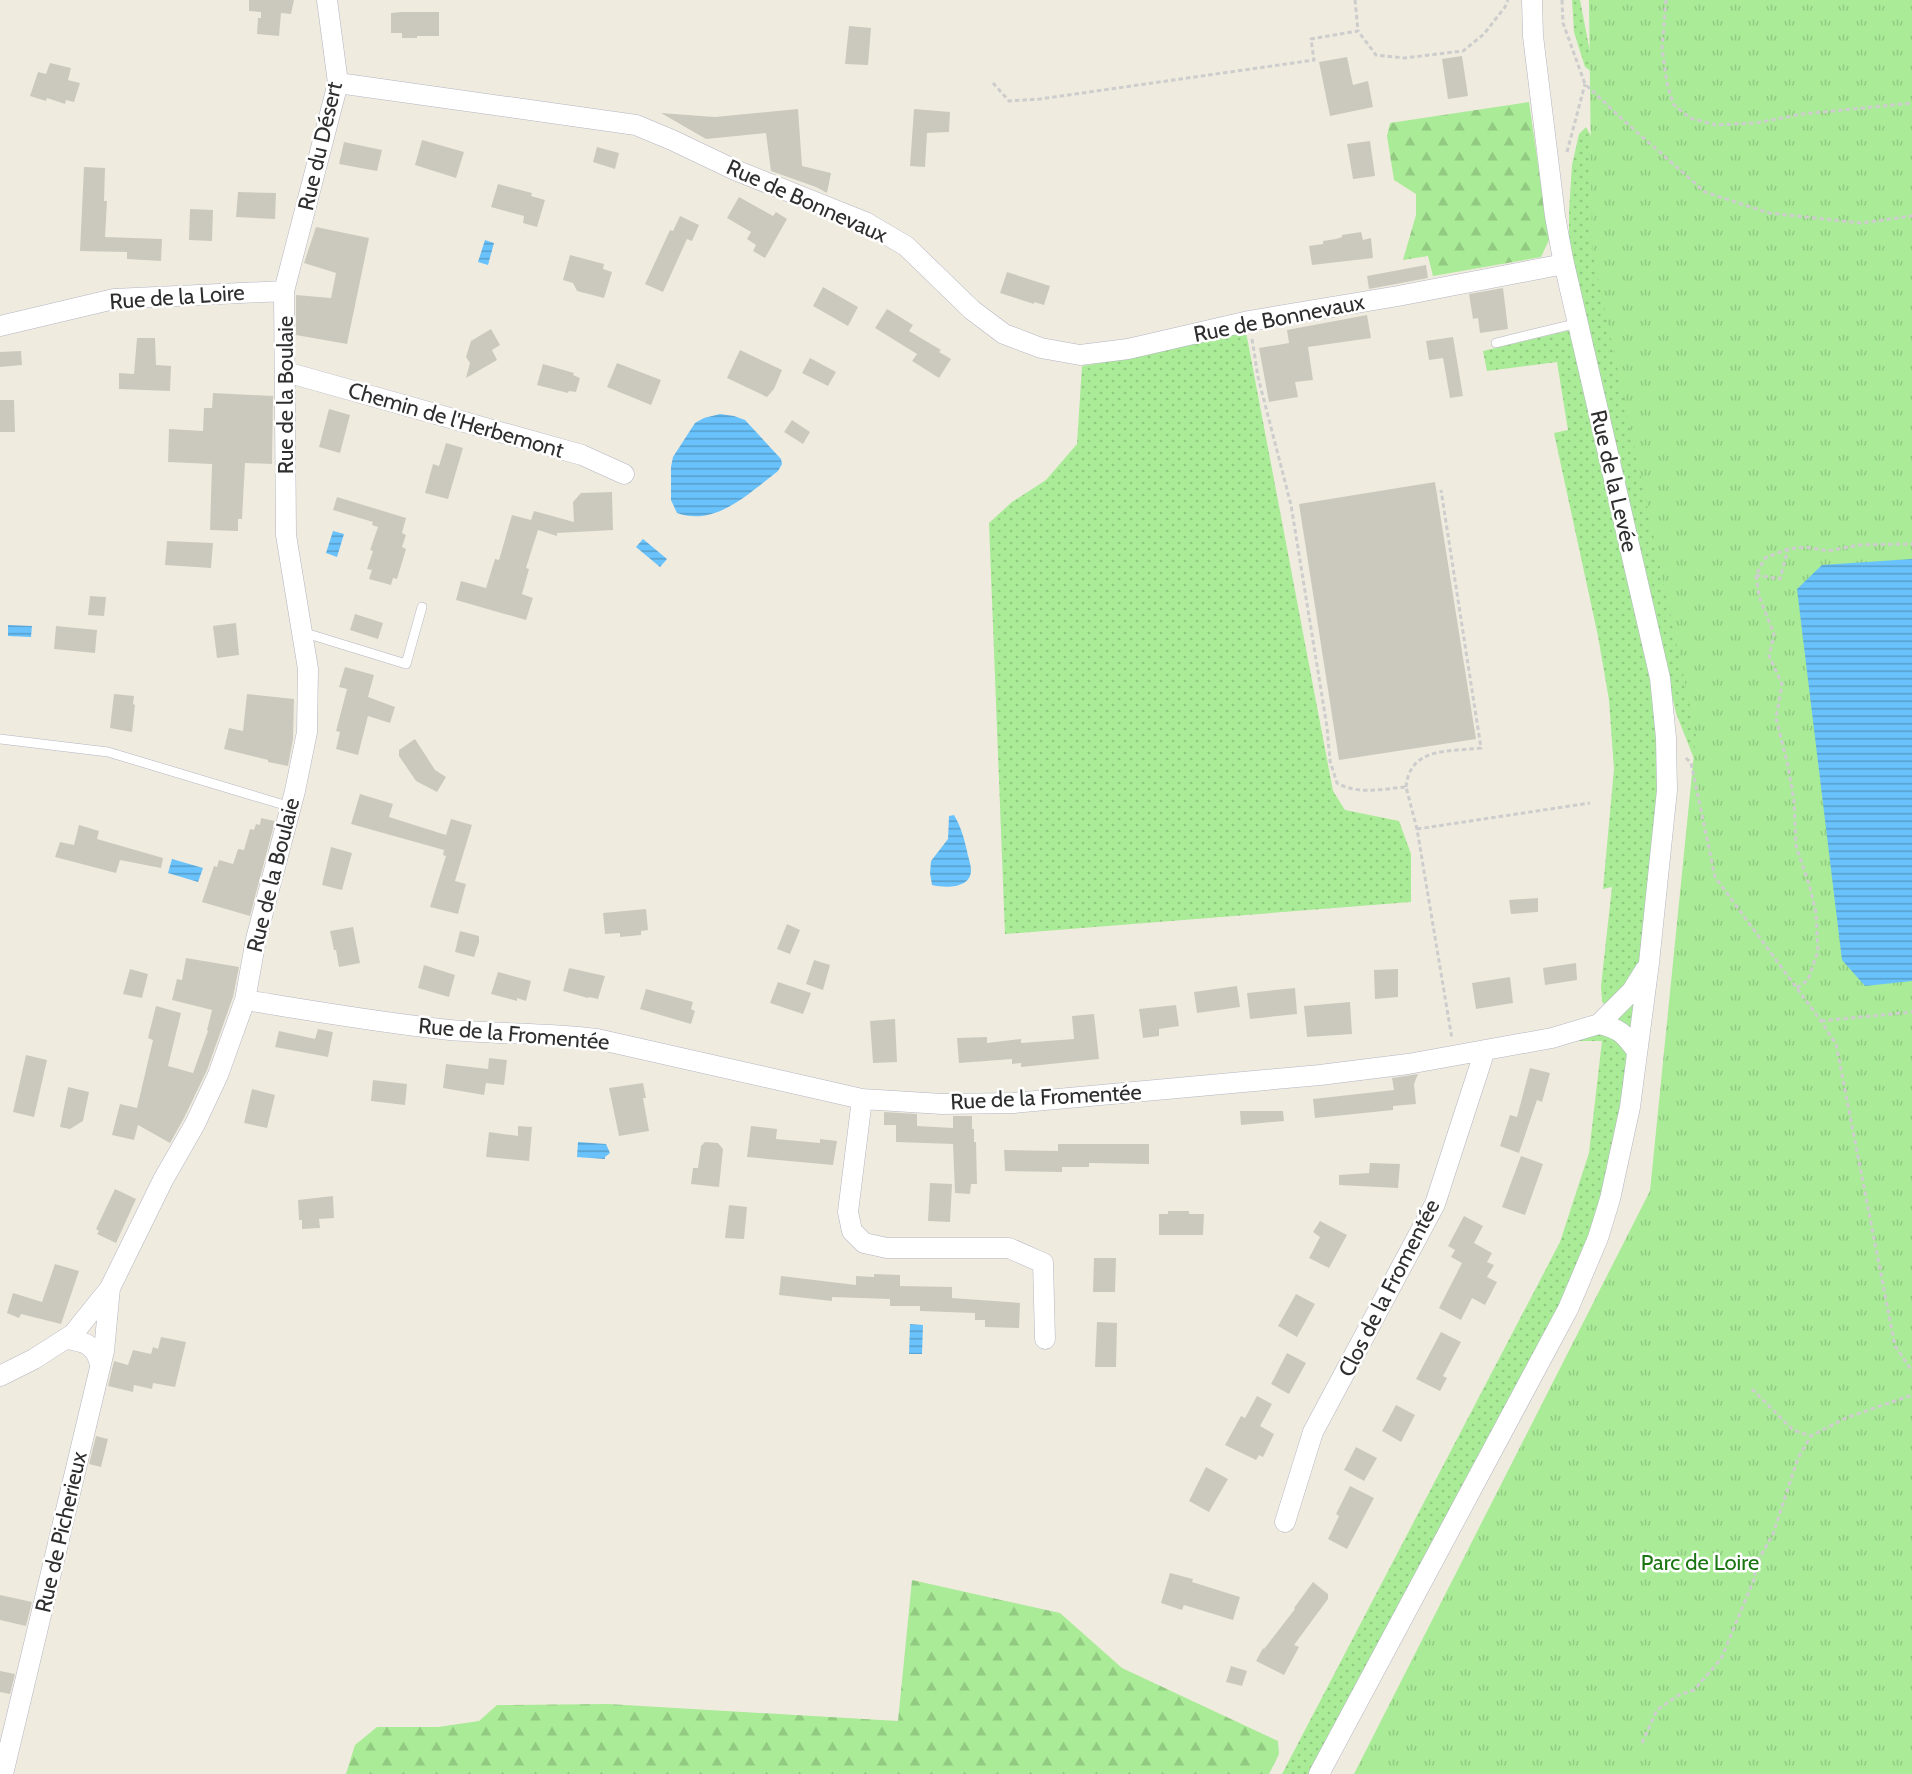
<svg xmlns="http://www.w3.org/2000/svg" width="1912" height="1774" viewBox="0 0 1912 1774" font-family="Cabin,sans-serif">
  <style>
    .grass { fill: url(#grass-dots) }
    .forest { fill: url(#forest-firs) }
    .park { fill: url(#park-tufts) }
    .water { fill: url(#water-rules) }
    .building { fill: #cbc9be }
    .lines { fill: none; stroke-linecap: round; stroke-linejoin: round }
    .service-casing { stroke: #b3b4c2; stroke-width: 10 }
    .minor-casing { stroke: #b3b4c2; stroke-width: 21 }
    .path { stroke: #cdcdcd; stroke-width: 3; stroke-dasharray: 4.5 3; stroke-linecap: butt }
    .service { stroke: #fff; stroke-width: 9 }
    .minor { stroke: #fff; stroke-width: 20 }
    .labels { text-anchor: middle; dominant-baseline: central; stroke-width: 5; stroke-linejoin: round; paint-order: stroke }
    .street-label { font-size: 22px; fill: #2e2e2e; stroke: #fff }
    .park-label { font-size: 22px; fill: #1b7513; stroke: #fff }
  </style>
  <defs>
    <pattern id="grass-dots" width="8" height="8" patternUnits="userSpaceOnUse" patternTransform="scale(1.5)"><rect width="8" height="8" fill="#a9eb97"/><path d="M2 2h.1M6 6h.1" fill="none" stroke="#92ca82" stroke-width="1.8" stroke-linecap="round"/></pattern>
    <pattern id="forest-firs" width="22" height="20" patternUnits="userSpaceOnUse" patternTransform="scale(1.5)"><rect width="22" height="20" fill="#a9eb97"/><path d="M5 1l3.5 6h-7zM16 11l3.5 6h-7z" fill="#92ca82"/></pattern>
    <pattern id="park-tufts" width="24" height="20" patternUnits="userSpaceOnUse" patternTransform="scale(1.5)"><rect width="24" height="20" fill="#a9eb97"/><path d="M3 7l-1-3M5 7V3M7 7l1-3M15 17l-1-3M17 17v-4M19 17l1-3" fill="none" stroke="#92ca82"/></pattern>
    <pattern id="water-rules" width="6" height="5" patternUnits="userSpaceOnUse" patternTransform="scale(1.5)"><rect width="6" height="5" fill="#69c2fb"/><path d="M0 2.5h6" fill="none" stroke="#579ecc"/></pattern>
  </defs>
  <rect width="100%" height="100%" fill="#f0ebdf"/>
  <path class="grass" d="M1572 0H1580L1594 73 1585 67 1574 32Z
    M1586 127 1594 142 1681 538 1700 774 1676 713 1569 251V211L1572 165 1579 134Z
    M1571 330 1656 686 1661 790 1641 964 1609 1007 1602 1002 1601 986 1612 887 1603 889 1614 769 1609 700 1598 636 1554 433 1568 430 1557 362 1487 371 1483 351Z
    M1246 332 1333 791 1345 810 1399 821 1411 854V902L1005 934 989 523 1012 502 1046 480 1077 444 1082 366 1142 356Z
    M1641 988 1635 1036 1612 1021Z
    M1608 1029 1631 1051 1599 1222 1586 1255 1313 1774H1282L1560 1242 1589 1153 1602 1041H1567Z"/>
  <path class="forest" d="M1529 102 1549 240 1541 257 1433 276 1428 256 1403 260 1416 215V194L1394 180 1387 136 1390 123Z
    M912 1580 1060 1613 1122 1668 1278 1741 1279 1754 1269 1774H346L355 1745 377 1727H438L479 1721 497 1705 608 1704 898 1721Z"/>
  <path class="park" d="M1589 0H1912V1774H1354L1650 1191 1696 734 1592 250Z"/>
  <path class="water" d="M485 240 494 243 488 265 478 262Z
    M720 414 734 416 745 420 781 459 782 464 778 471C749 493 716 527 677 513L671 500V467L673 457 695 423 704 418Z
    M333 531 344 534 337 557 326 553Z
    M643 539 667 559 660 567 636 547Z
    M1912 559V981L1865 986 1842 960 1797 589 1822 565Z
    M8 625 32 626 31 637 8 636Z
    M954 815C961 827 964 838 967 851 968 857 971 864 971 870 971 889 945 888 932 885L930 873 931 861 948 839 949 816Z
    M172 859 203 868 198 882 168 873Z
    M578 1142 606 1144 610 1153 605 1157V1159L577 1157Z
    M910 1324 923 1325 922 1354H909Z"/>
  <path class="building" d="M249 0H294L291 14 281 13 279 36 257 34 258 18H261V12L249 11Z
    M401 12H439V36H417V38H402V33H391V13Z
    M849 26 871 28 868 65 845 64Z
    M1462 56 1468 96 1448 99 1442 59Z
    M1347 57 1353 85 1368 81 1373 107 1330 116 1319 62Z
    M50 63 71 68 68 80 80 83 74 102 66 100 65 104 47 98 46 101 30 96 38 72 46 74Z
    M798 109 802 166 831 173 827 193 816 187 771 171 766 133 706 139 661 113 715 117Z
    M914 109 950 112 949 132 927 133 925 167 910 166Z
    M422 140 464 152 456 178 415 165Z
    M1370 141 1375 176 1353 179 1347 144Z
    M344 142 382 150 377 171 339 164Z
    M597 147 619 153 615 169 593 162Z
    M84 167 105 168 104 201H107L105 237 162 239 161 261 127 259V252L80 251Z
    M498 184 532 193 531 196 545 200 537 227 523 223 524 216 491 207Z
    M238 192 276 193 275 219 236 217Z
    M739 197 773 216 776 212 787 219 765 258 753 251 756 245 747 239 751 232 727 218Z
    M190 209 213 210 212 241 189 240Z
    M680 216 699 225 692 241 687 239 663 292 645 284 670 230 673 231Z
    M316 227 369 238 347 344 296 335V295L331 298 336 273 304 263Z
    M1361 232 1363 240 1371 238 1373 258 1312 265 1309 246 1323 244V241L1336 239 1342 237V235Z
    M570 255 604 264 603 269 612 272 604 298 577 291 573 283 563 280Z
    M1426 265 1428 278 1369 289 1367 276Z
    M1007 272 1050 286 1044 305 1034 302V304L1000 293Z
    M823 287 858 307 848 326 813 306Z
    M1503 288 1508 329 1480 333 1478 318 1473 319 1469 294Z
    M887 309 913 325 909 331 941 350 939 352 951 359 939 378 912 361 917 354 875 328Z
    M1367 315 1371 338 1308 347 1313 380 1295 382 1298 397 1269 402 1259 348 1289 343 1287 330Z
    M491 329 500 345 492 350 497 360 466 378 470 363 466 357 471 341Z
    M1453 337 1463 396 1450 398 1443 358 1429 360 1426 341Z
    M137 338H155L156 365 171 366 170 391 119 389V373L134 374Z
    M740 350 782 370 774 389 767 397 727 378Z
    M21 351 22 365 0 367V352Z
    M810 358 836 372 828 386 802 373Z
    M617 363 661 380 651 405 607 387Z
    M543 364 574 373 573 375 580 378 576 392 569 391 568 393 537 385Z
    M213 393 273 396 272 464 245 463 242 519H238V531L210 530 212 464 168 462 169 429 203 431 204 408H212Z
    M0 400H14L15 432H0Z
    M329 409 350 415 340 453 319 447Z
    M792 420 810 432 803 444 784 432Z
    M446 443 463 448 448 499 425 493 433 464 439 466Z
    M1435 482 1476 739 1339 760 1299 504Z
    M612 492 613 530 557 533V536L538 530 526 568 529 569 522 594 533 598 526 620 456 600 461 581 486 588 495 559 499 560 512 515 531 520 534 511 574 522 573 502 581 493Z
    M337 497 406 518 402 533 406 535 402 547 406 549 397 579 393 578 391 585 369 579 372 570 367 569 373 551 370 550 378 527 372 525 373 522 333 510Z
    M167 541 213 543 211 568 165 565Z
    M90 596 106 597 104 616 88 615Z
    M355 614 383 623 378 639 350 630Z
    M236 623 239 655 217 658 213 626Z
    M56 626 97 630 95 653 54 649Z
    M345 667 374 675 368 697 395 707 390 723 368 716 358 755 336 749 340 732 336 731 347 689 339 687Z
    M114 694 134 696 133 704 135 705 132 732 110 728Z
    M247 694 294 699 293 739 288 766 268 762V760L224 749 229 728 243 731Z
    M415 739 435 770 446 777 437 792 416 781 399 756V750Z
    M360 794 393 804 389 817 446 835 451 819 472 825 455 881 466 884 458 914 430 907 446 856 443 855 444 850 351 824Z
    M261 818 275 821 250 916 202 902 214 866 217 867 219 860 233 864 238 849 244 850 250 829 254 830 256 824 260 825Z
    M79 825 99 831 97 839 163 858 161 868 120 860 116 873 55 857 60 842 74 845Z
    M331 847 352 853 342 890 322 885Z
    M1538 898V912L1511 914 1509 900Z
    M646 909 648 930 641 931V935L620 937V933L605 934 603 913Z
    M787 924 800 930 790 954 777 949Z
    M353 927 360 963 339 967 336 950H334L330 931Z
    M460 931 479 936V942L474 957 455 952Z
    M186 958 239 967 233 997 207 1070 184 1118 170 1143 138 1125 134 1140 112 1135 120 1104 137 1108 153 1040 148 1038 156 1006 181 1013 168 1066 193 1073 208 1031 207 1030 212 1010 172 1000 177 979 182 980Z
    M814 960 830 965 823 990 806 984Z
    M1576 963 1577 980 1545 985 1543 968Z
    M424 965 455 975 449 997 418 988Z
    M569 968 605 976 598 999 589 997 588 998 563 991Z
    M130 969 148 974 142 998 123 994Z
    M1398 969V997L1375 999 1374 970Z
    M498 972 531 981 526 1001 517 998V1001L491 994Z
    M1510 977 1513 1003 1476 1009 1472 983Z
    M778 982 811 993 803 1014 770 1003Z
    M1237 986 1240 1007 1197 1013 1194 992Z
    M1295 988 1297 1014 1250 1019 1247 993Z
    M646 989 693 1002 691 1009 695 1011 691 1024 640 1009Z
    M1350 1002 1352 1034 1307 1037 1304 1006Z
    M1176 1005 1179 1026 1159 1029V1036L1143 1038 1139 1009Z
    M1094 1014 1099 1059 1021 1067V1063L1012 1064V1059L959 1063 957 1038 987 1037V1043L1021 1039V1043L1074 1039 1072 1016Z
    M895 1019 897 1062 873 1063 870 1021Z
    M318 1029 333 1032 328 1057 275 1047 279 1031 315 1039Z
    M26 1055 47 1060 34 1117 13 1112Z
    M489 1058 507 1060 504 1085 486 1083 484 1095 443 1088 446 1064 488 1069Z
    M1530 1068 1550 1073 1542 1102 1537 1100 1519 1153 1500 1146 1510 1115 1517 1117Z
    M1418 1074 1414 1084 1416 1104 1393 1106V1110L1315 1118 1313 1099 1394 1090 1392 1078Z
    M373 1080 407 1084 405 1105 371 1101Z
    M643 1083 646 1098H643L649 1131 619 1136 609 1088Z
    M68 1087 89 1092 83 1121 70 1129 60 1127Z
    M252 1089 275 1095 267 1128 244 1123Z
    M1240 1111H1283L1284 1121 1241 1125Z
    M884 1112 917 1114V1126L953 1128V1116H972V1129H974V1142H976L977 1184H971L970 1194 955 1193 953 1144 896 1142V1125H884Z
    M518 1126 532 1127 529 1161 486 1157 489 1132 518 1136Z
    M751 1126 777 1129 776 1139 820 1143V1139L837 1141 833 1165 747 1157Z
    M705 1142 718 1143 723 1149 719 1187 691 1184 693 1168H698L701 1146Z
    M1058 1144H1149V1164L1089 1163V1167H1062V1172L1005 1171 1004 1150 1058 1151Z
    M1521 1156 1543 1164 1525 1215 1502 1207Z
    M1370 1163 1400 1164 1398 1188 1339 1185V1175L1369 1173Z
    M930 1183 952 1184 950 1222 928 1221Z
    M115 1189 136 1199 116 1243 97 1234 99 1231 96 1229Z
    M333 1196 334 1218 319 1219 320 1228 302 1229V1220H299L298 1200Z
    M729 1205 747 1207 744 1239 725 1238Z
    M1168 1211H1189V1214H1204L1203 1235H1159V1214H1168Z
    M1464 1216 1483 1226 1474 1243 1492 1253 1487 1262 1494 1265 1487 1277 1497 1282 1485 1305 1472 1298 1461 1320 1439 1308 1462 1263 1451 1257 1455 1250 1448 1246Z
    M1320 1221 1347 1235 1329 1268 1309 1258 1320 1237 1313 1232Z
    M1094 1258H1116L1115 1292H1093Z
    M55 1264 79 1271 61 1324 21 1314 19 1318 7 1313 13 1293 42 1302Z
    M874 1274 900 1275V1286L952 1287V1298L1020 1303 1019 1328 985 1327V1320H975V1313L920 1311V1306H890V1299L832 1297V1301L779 1295 781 1276 856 1285V1276L874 1277Z
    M1296 1294 1315 1304 1297 1337 1278 1326Z
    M1097 1322 1117 1323 1116 1367H1095Z
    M1441 1332 1461 1342 1443 1376 1447 1378 1440 1391 1416 1379Z
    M161 1337 186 1342 175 1387 153 1383 152 1389 134 1385 133 1392 108 1386 114 1361 128 1365 133 1350 151 1354 153 1347 158 1349Z
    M1287 1353 1306 1363 1289 1394 1271 1384Z
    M1257 1396 1272 1404 1260 1426 1274 1434 1263 1457 1259 1455 1256 1460 1225 1445 1241 1416 1245 1418Z
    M1396 1405 1415 1415 1401 1442 1382 1431Z
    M96 1436 108 1439 101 1467 89 1464Z
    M1356 1447 1377 1458 1364 1481 1344 1470Z
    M1206 1467 1228 1479 1209 1512 1189 1501Z
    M1350 1486 1374 1498 1347 1549 1328 1539 1339 1516 1336 1514Z
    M1170 1573 1193 1579 1192 1582 1240 1597 1233 1620 1184 1605 1182 1610 1161 1603Z
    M1313 1582 1328 1594V1599L1294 1645 1299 1647 1284 1675 1256 1661 1263 1648 1264 1649 1295 1609 1294 1608Z
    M0 1595 32 1602 26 1626 0 1620Z
    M1231 1666 1247 1671 1242 1686 1226 1682Z
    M0 1671 15 1674 10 1694 0 1692Z"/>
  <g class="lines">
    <defs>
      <path id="service" d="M1496 343 1578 323
        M302 632 406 664 422 607
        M0 739 108 752 291 807"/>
      <path id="minor" d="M338 83 636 125 672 140 735 170 865 222 906 246 972 310 1004 334 1041 348 1080 355 1128 349 1249 321 1398 296 1564 264
        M0 326 114 299 284 291
        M286 372 582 455 624 474
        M245 1000C313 1011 381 1023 450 1030 499 1034 548 1033 597 1039L862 1099 942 1104 1014 1103 1320 1075 1408 1064 1552 1038 1599 1024 1632 991 1645 970
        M1599 1024C1621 1029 1624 1034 1637 1051
        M862 1099 848 1212 852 1231 864 1243 887 1248H1009L1043 1263 1045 1339
        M65 1339C83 1341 96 1344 100 1365
        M0 1376 34 1359 73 1334 110 1288 163 1180 195 1124 218 1075 245 1000 256 939 295 791 307 732 308 669 286 535 284 291 338 83 327 0
        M1285 1522 1313 1432 1435 1204 1485 1050
        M3 1774 104 1351 110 1288
        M1319 1774 1568 1309 1598 1238 1610 1199 1630 1107 1649 963 1667 790 1666 738 1660 678 1563 259 1555 216 1533 36 1532 0"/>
    </defs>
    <use href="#service" class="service-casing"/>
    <use href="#minor" class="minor-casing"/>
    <path class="path" d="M1355 0 1358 31
      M1562 0 1563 23 1585 84 1622 119 1705 192 1769 213 1861 223 1912 216
      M1666 0 1662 49 1667 83 1673 104 1690 118 1716 125 1756 123 1802 114 1912 103
      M993 83 1009 101 1040 99 1314 60 1311 39 1358 31 1376 55 1404 58 1463 51 1484 34 1505 7 1508 0
      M1567 152 1585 84
      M1252 339 1258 377 1291 505 1327 727 1330 761 1337 783C1358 795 1382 789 1406 787L1417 829 1452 1039
      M1756 575 1780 579 1788 549
      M1686 758 1691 763 1715 877 1821 1021 1836 1044 1895 1346 1912 1371
      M1406 787C1410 746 1450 752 1481 748L1441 490
      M1417 829 1590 803
      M1797 988 1808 980 1818 951 1816 913 1809 884 1796 846 1794 801 1788 766 1776 718 1782 684 1769 656 1774 634 1759 596 1756 575 1765 558 1788 549 1805 547 1828 551 1859 545 1912 544
      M1821 1021 1912 1012
      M1752 1389 1793 1430 1811 1436 1846 1418 1912 1395
      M1642 1743 1657 1710 1679 1695 1694 1690 1721 1659 1755 1577V1566L1773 1534 1798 1458 1811 1436"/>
    <use href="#service" class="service"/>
    <use href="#minor" class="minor"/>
  </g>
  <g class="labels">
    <g class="street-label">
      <text transform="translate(320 146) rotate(-77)">Rue du Désert</text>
      <text transform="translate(807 201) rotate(24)">Rue de Bonnevaux</text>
      <text transform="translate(177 297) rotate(-4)">Rue de la Loire</text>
      <text transform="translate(1279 318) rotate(-11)">Rue de Bonnevaux</text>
      <text transform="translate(285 395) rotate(-90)">Rue de la Boulaie</text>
      <text transform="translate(456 420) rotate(16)">Chemin de l'Herbemont</text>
      <text transform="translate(1614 481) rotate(77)">Rue de la Levée</text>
      <text transform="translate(273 875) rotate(-76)">Rue de la Boulaie</text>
      <text transform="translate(514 1034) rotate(5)">Rue de la Fromentée</text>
      <text transform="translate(1046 1097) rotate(-3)">Rue de la Fromentée</text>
      <text transform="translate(1389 1288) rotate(-63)">Clos de la Fromentée</text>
      <text transform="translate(61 1532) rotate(-77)">Rue de Picherieux</text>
    </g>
    <g class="park-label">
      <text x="1700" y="1562">Parc de Loire</text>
    </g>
  </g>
</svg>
